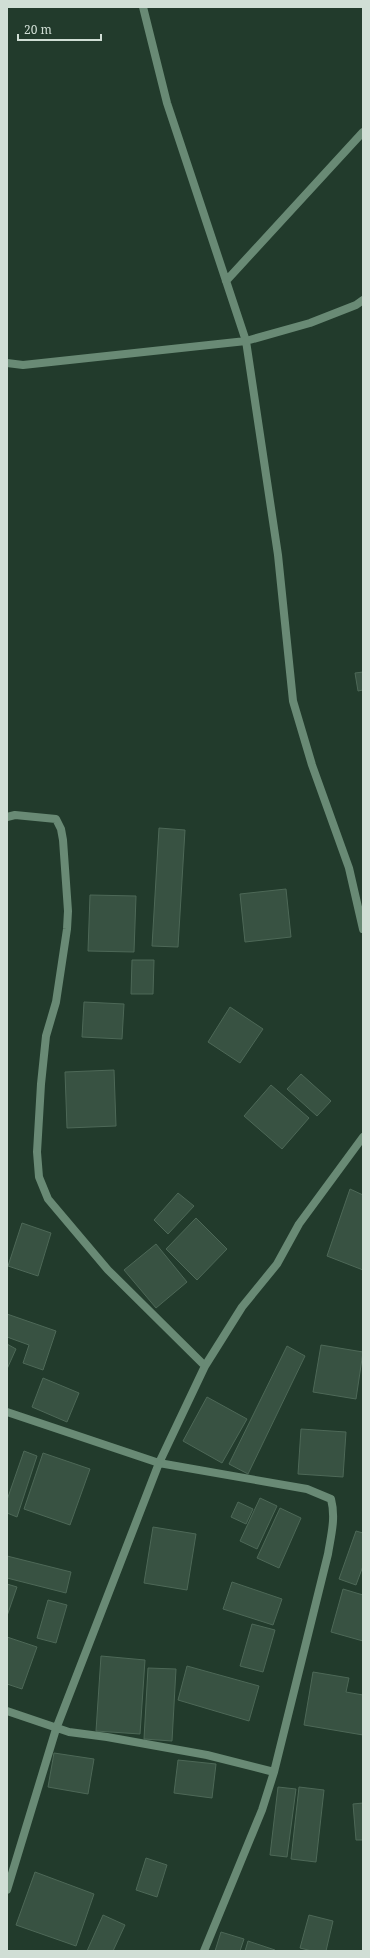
<svg xmlns="http://www.w3.org/2000/svg" width="370" height="1958" viewBox="0 0 370 1958" font-family="'Noto Serif',serif">
  <style>
    .building { fill: #385242; stroke: #4d6857 }
    .lines { fill: none; stroke-linecap: round; stroke-linejoin: round }
    .street { stroke: #698a75; stroke-width: 8 }
  </style>
  <rect width="100%" height="100%" fill="#223b2c"/>
  <path class="building" d="M363 672V690L358 691 355 673Z
    M159 828 185 830 178 947 152 946Z
    M286 889 291 937 245 942 240 894Z
    M90 895 136 896 134 952 88 951Z
    M132 960H154L153 994H131Z
    M84 1002 124 1004 122 1039 82 1037Z
    M230 1007 263 1029 240 1063 208 1042Z
    M114 1070 116 1126 67 1128 65 1072Z
    M301 1074 331 1101 317 1116 287 1089Z
    M271 1085 309 1118 282 1149 244 1116Z
    M350 1189 363 1195V1270L327 1256Z
    M178 1193 194 1206 168 1234 154 1220Z
    M196 1218 227 1249 197 1280 166 1249Z
    M22 1223 51 1233 38 1276 8 1266Z
    M156 1244 187 1282 156 1308 124 1270Z
    M7 1314 56 1331 43 1370 23 1363 29 1345 7 1337Z
    M7 1344 16 1349 7 1369Z
    M321 1345 363 1352 356 1399 313 1392Z
    M287 1346 305 1356 248 1474 229 1464Z
    M43 1378 79 1393 67 1422 32 1407Z
    M207 1397 247 1419 222 1463 183 1441Z
    M301 1429 346 1432 343 1477 298 1474Z
    M24 1451 37 1456 17 1517 7 1513V1500Z
    M43 1453 90 1469 70 1525 24 1509Z
    M260 1498 277 1506 257 1549 240 1541Z
    M238 1502 253 1509 246 1524 231 1517Z
    M280 1508 301 1518 279 1568 257 1558Z
    M153 1527 196 1534 187 1590 144 1583Z
    M356 1531 363 1533V1566L356 1585 339 1579Z
    M7 1556 71 1572 66 1593 7 1578Z
    M232 1582 282 1599 273 1625 223 1609Z
    M7 1584 17 1587 7 1616Z
    M343 1589 363 1595V1641L331 1632Z
    M48 1600 67 1605 56 1643 37 1638Z
    M252 1624 275 1630 263 1672 240 1666Z
    M7 1637 37 1647 22 1689 7 1684Z
    M101 1656 145 1660 140 1734 96 1731Z
    M187 1666 259 1686 249 1721 178 1700Z
    M148 1668 176 1669 172 1741 144 1739Z
    M313 1672 349 1678 346 1692 363 1695V1735L304 1725Z
    M54 1753 94 1759 88 1794 48 1787Z
    M178 1760 216 1764 212 1798 174 1793Z
    M278 1787 296 1789 287 1857 270 1855Z
    M299 1787 324 1790 316 1862 291 1859Z
    M363 1803V1840H356L353 1804Z
    M146 1858 167 1865 157 1897 136 1890Z
    M35 1872 94 1894 76 1946 16 1925Z
    M103 1915 125 1925 113 1951H87Z
    M309 1915 333 1921 326 1951H312L300 1948Z
    M221 1932 244 1939 240 1951H215Z
    M248 1941 275 1950 274 1951H245Z"/>
  <g class="lines">
    <path class="street" d="M226 281 363 132
      M363 300 356 305 310 323 246 341 278 555 293 701 312 765 349 868 363 929
      M7 363 23 365 246 341 167 103 143 7
      M7 817 15 815 56 819 61 829 63 840 68 911 67 929 56 1002 46 1036 41 1084 37 1152 39 1177 48 1199 108 1270 205 1366
      M7 1412 159 1463 307 1489 331 1499C336 1518 331 1535 328 1554L274 1772 262 1810 204 1951
      M7 1711 69 1732 107 1737 207 1755 274 1772
      M7 1890 56 1729 159 1463 205 1366 242 1307 277 1264 299 1224 363 1137"/>
  </g>
  <rect width="370" height="1958" fill="none" stroke="#d0ded5" stroke-width="16"/>
  <path d="M18 34v6h83v-6" fill="none" stroke="#d0ded5" stroke-width="2"/>
  <text x="24" y="34" font-size="12" fill="#d0ded5" stroke="#223b2c" stroke-width="3" paint-order="stroke">20 m</text>
</svg>
